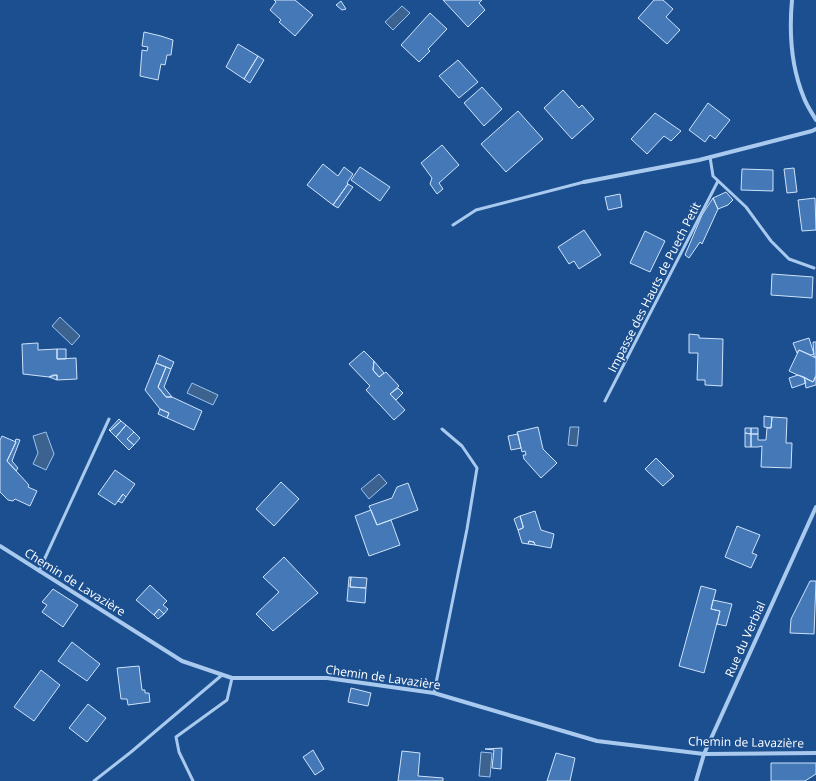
<svg xmlns="http://www.w3.org/2000/svg" width="816" height="781" viewBox="0 0 816 781" font-family="'Open Sans',sans-serif">
  <style>
    .water { fill: #3c6290; stroke: #9cc4f0 }
    .building { fill: #4478b7; stroke: #cfe3fa }
    .lines { fill: none; stroke-linecap: round; stroke-linejoin: round }
    .lane { stroke: #a9c9ee; stroke-width: 3 }
    .street { stroke: #a9c9ee; stroke-width: 4 }
    .labels { text-anchor: middle; dominant-baseline: central; stroke-width: 3.5; stroke-linejoin: round; paint-order: stroke }
    .street-label { font-size: 12px; fill: #fff; stroke: #1b4f8f }
  </style>
  <rect width="100%" height="100%" fill="#1b4f8f"/>
  <path class="water" d="M402 6 410 13 393 30 385 22Z
    M60 317 80 336 72 345 52 326Z
    M192 383 218 395 213 405 187 393Z
    M570 427H579L577 446 568 445Z
    M46 432 54 454 46 470 33 464 38 453 33 436Z
    M379 474 387 483 369 499 361 489Z
    M481 752 492 753 490 777 479 776Z"/>
  <path class="building" d="M274 0H295L313 15 295 36 279 22 281 20 270 10 276 2Z
    M443 0H482L479 3 485 10 468 27Z
    M654 0H663L673 9 666 17 680 30 667 44 638 18Z
    M341 1 346 9 342 10 336 5Z
    M430 13 447 29 428 49 430 51 419 62 401 45Z
    M144 32 161 36 173 40 171 55H167L165 65 161 64 158 80 140 76 142 50 147 51 148 47 142 46Z
    M238 44 258 56 244 79 226 67Z
    M258 56 264 60 250 83 244 79Z
    M458 60 478 82 459 98 439 76Z
    M482 87 502 109 484 126 464 103Z
    M563 90 579 108 582 105 594 119 572 139 544 108Z
    M708 103 730 120 715 139 710 135 705 142 689 130Z
    M518 111 543 139 506 172 481 144Z
    M655 113 681 131 671 141 664 136 647 154 631 139Z
    M442 145 459 165 439 183 443 189 437 194 430 184 432 178 421 163Z
    M323 164 338 176 344 167 353 174 347 183 348 184 333 205 307 185Z
    M360 167 390 187 380 201 351 180Z
    M794 168 797 192 787 193 784 169Z
    M742 169 773 170V191L741 190Z
    M348 184 353 187 338 208 333 205Z
    M726 192 733 200 728 205 718 209 713 198Z
    M620 194 622 207 608 210 605 197Z
    M713 198 718 209 702 244 700 242 689 258 685 255 702 215Z
    M815 198 816 230 802 231 798 200Z
    M584 230 601 255 579 269 574 261 569 264 558 247Z
    M645 231 665 241 650 272 630 263Z
    M772 274 813 277 812 298 771 295Z
    M689 334 699 335V338L723 339 722 386 705 385V380H697L698 353H689Z
    M809 338 814 354 811 355 799 350 797 353 793 343Z
    M813 342H816V357H814Z
    M38 343V350L57 349V359L76 358 77 379 57 380V375L49 377 23 374 22 344Z
    M57 349H66V359H57Z
    M799 350 816 358V375L813 382 789 371Z
    M364 351 374 361 373 370 379 377 386 372 399 386 390 394 405 410 394 420 366 390 370 386 349 364Z
    M159 355 174 362 171 369 156 363Z
    M374 361 384 373 379 377 373 370Z
    M156 363 166 367 158 387 166 397H172L202 411 194 430 167 418 169 413 160 409 145 390Z
    M166 367 171 369 164 387 172 397H166L158 387Z
    M53 375H57V380L49 377Z
    M798 375 804 377 806 383 792 388 789 378Z
    M804 377 813 382 816 377V385L806 388Z
    M398 388 403 393 396 400 390 394Z
    M160 409 169 413 167 418 158 414Z
    M764 416 772 417 771 428 764 427Z
    M772 417 787 418 786 443H792L791 468 761 467 762 446 758 447H751V434H758V440H766L767 428H771Z
    M119 419 121 421 110 431 109 430Z
    M121 421 126 425 116 437 110 431Z
    M126 425 134 432 127 439 134 445 129 450 116 437Z
    M538 427 543 449 557 463 541 478 524 459 523 455H526L525 451 522 452 517 432Z
    M745 428H751V434L745 433Z
    M751 428H758V434H751Z
    M134 432 140 438 134 445 127 439Z
    M745 433 751 434V447H745Z
    M518 434 521 448 511 450 508 436Z
    M2 436 16 442 7 461 29 485 28 487 37 491 30 506 15 499 13 501 8 500 0 492V440Z
    M16 439 20 440 12 461 18 468 16 471 7 461 16 442H15Z
    M656 458 674 476 663 486 645 469Z
    M115 470 135 484 126 497 123 494 115 505 98 494Z
    M281 482 299 499 274 526 256 509Z
    M408 483 418 510 377 525 369 506 392 498 397 487Z
    M123 494 126 497 122 503 118 501Z
    M371 510 377 525 391 520 400 545 369 556 355 516Z
    M535 511 541 530 554 534 551 548 535 545 534 542 529 541 528 544 522 543 518 530 523 528V526L520 516Z
    M520 516 523 526V528L518 530 514 519Z
    M737 526 760 535 752 553 757 555 751 568 725 557Z
    M529 541 534 542 535 545 528 544Z
    M284 557 318 593 273 631 256 614 279 592 263 577Z
    M349 577H351L350 587 366 588 365 603 347 601Z
    M351 577 367 578 366 588 350 587Z
    M810 581H816L814 634 790 633 791 619Z
    M150 585 167 601 163 605 168 609 164 614 159 609 154 615 136 600Z
    M701 586 716 590 711 609 720 611 704 673 679 666Z
    M53 589 78 605 63 627 42 612 47 605 42 602Z
    M713 600 732 604 726 626 717 624 720 611 711 609Z
    M159 609 164 614 158 619 154 615Z
    M72 642 100 664 87 681 58 661Z
    M139 666 142 690H145V693H149L150 702 128 705 127 699H121L117 668Z
    M41 670 60 685 34 721 14 707Z
    M351 688 371 693 368 706 348 702Z
    M88 704 106 718 87 742 69 728Z
    M502 748 501 769 492 768 494 750 485 749Z
    M313 750 324 769 315 775 303 757Z
    M402 751 420 753 418 776 443 778V781H398Z
    M556 753 575 758 570 781H547Z
    M771 763H816V774L805 781H771Z"/>
  <g class="lines">
    <path class="lane" d="M710 157 713 176 746 207 771 241 789 259 814 268
      M453 225 476 210 584 182
      M605 401 718 181
      M39 571 109 419
      M434 693 467 529 477 468 462 446 442 429
      M94 781 131 752 222 675
      M193 781 179 752 176 737 227 700 232 678"/>
    <path class="street" d="M792 0C789 33 791 67 804 98 807 106 812 113 816 120
      M584 182 699 160 812 131 816 129
      M0 546 182 661 232 678H327L434 693 597 741 704 754 816 753
      M696 781 704 754 816 507"/>
  </g>
  <g class="labels">
    <g class="street-label">
      <text transform="translate(654 287) rotate(-63)">Impasse des Hauts de Puech Petit</text>
      <text transform="translate(75 582) rotate(32)">Chemin de Lavazière</text>
      <text transform="translate(745 639) rotate(-66)">Rue du Verbial</text>
      <text transform="translate(383 677) rotate(8)">Chemin de Lavazière</text>
      <text transform="translate(746 742) rotate(1)">Chemin de Lavazière</text>
    </g>
  </g>
</svg>
